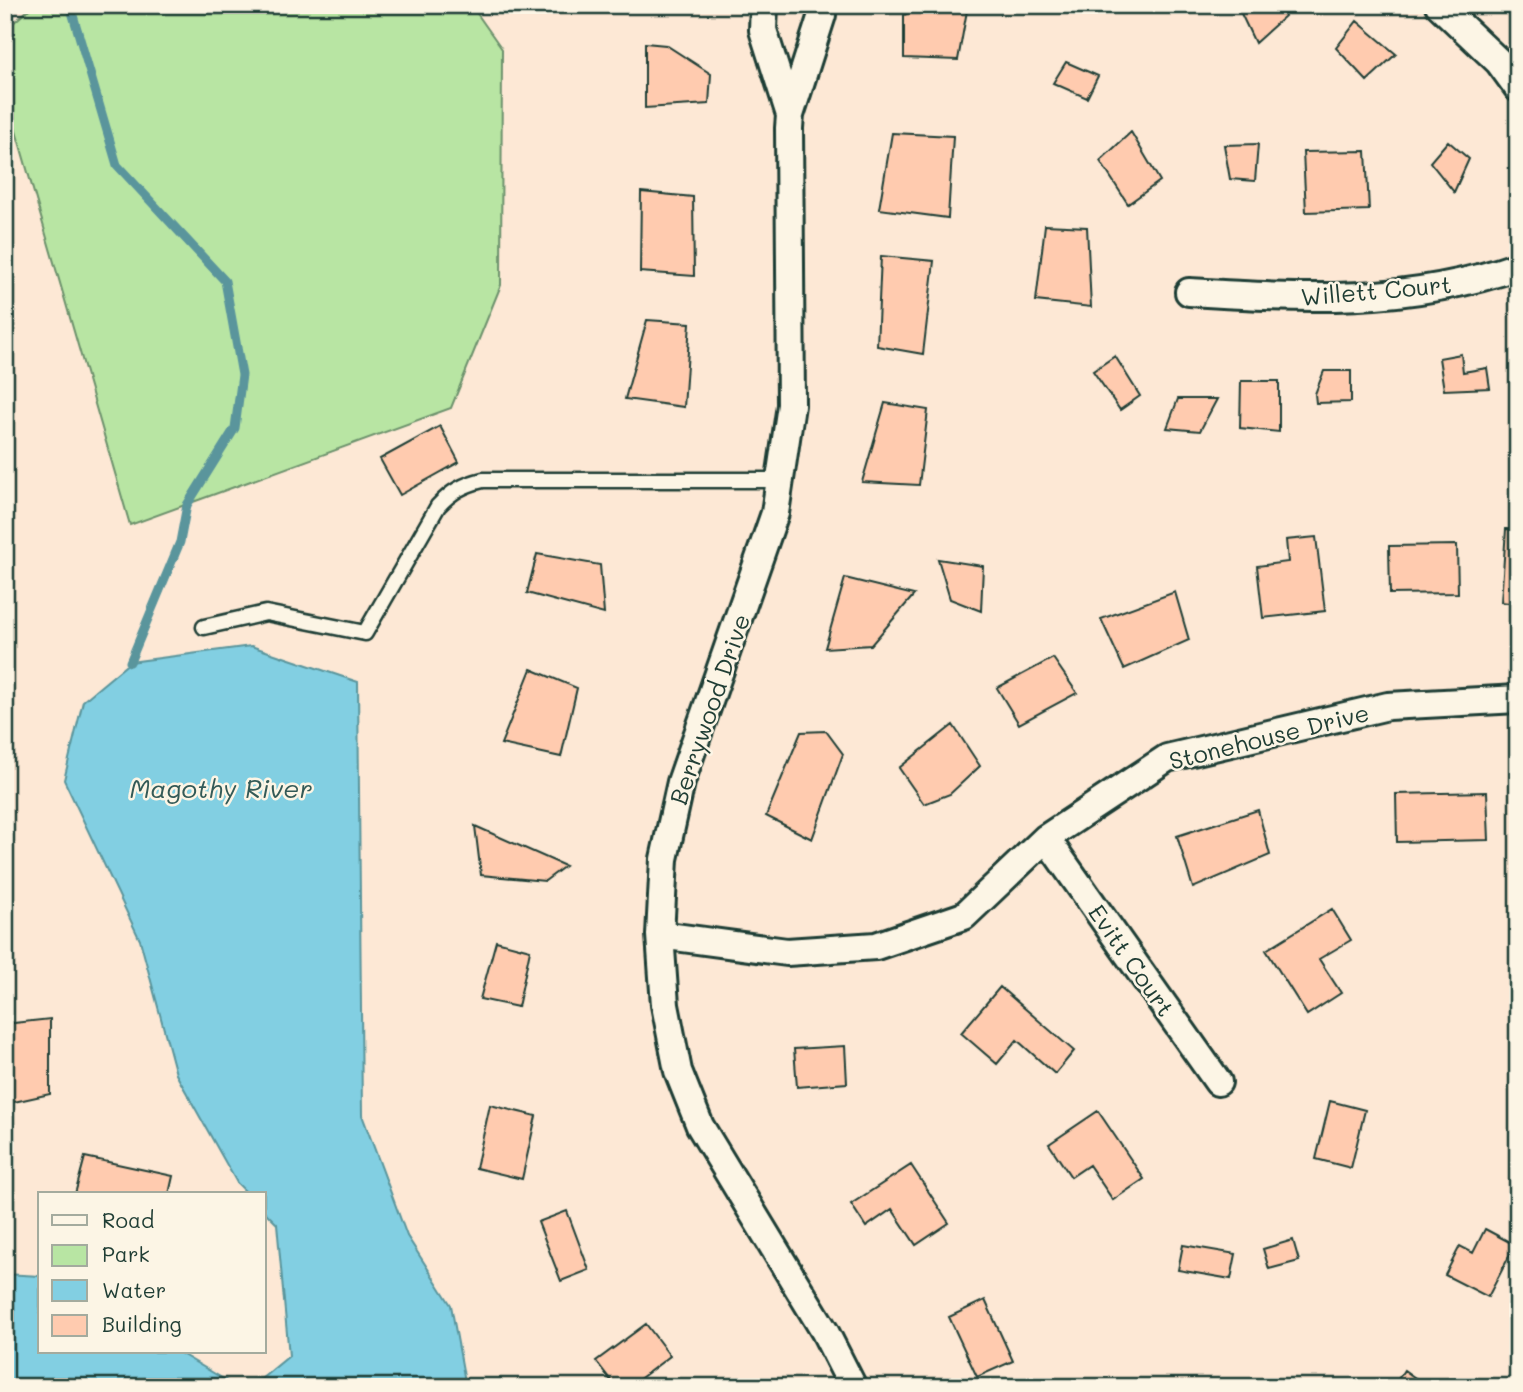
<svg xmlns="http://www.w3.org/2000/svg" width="1523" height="1392" viewBox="0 0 1523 1392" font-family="Mali,sans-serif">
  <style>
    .green { fill: #b8e5a3; stroke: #6c916c; stroke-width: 2 }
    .water { fill: #82cfe2; stroke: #5a959c; stroke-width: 2 }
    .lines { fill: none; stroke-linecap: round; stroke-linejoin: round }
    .stream { stroke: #5a959c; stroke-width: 9 }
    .building { fill: #ffcbaf; stroke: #1f3d34; stroke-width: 2 }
    .lane-casing { stroke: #1f3d34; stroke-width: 19 }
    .street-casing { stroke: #1f3d34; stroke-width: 32 }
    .lane { stroke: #fcf5e5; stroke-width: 14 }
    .street { stroke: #fcf5e5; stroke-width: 26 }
    .labels { text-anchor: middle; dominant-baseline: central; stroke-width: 5; stroke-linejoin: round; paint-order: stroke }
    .street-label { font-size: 24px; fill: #1f3d34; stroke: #fcf5e5 }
    .water-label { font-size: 26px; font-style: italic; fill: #335a57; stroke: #fcf5e5 }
  </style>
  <rect width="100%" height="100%" fill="#fde8d5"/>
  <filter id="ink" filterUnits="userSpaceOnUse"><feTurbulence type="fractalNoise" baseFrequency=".0143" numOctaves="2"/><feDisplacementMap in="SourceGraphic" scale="14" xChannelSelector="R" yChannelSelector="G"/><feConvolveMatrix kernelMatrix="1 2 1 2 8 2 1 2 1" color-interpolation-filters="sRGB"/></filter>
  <g filter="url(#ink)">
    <path class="green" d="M34 5H471L502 49 501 285 451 408 130 525 5 93V30Z"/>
    <path class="water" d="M251 646 358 682 362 1115 407 1236 451 1305 466 1387H5V1274L40 1276V1352H178L232 1384 261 1379 289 1356 277 1224 264 1211V1194H248L237 1183 176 1074 140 940 64 780 83 701 130 662Z"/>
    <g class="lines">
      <path class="stream" d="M70 5 117 165 225 281 242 375 235 428 187 505 180 542 130 662"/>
    </g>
    <path class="building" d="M925 5H968L958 60 904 58V15Z
      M1237 5H1281L1285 16 1255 43Z
      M1357 21 1396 54 1367 81 1336 48Z
      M645 43 666 45 711 74 709 104 645 108Z
      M1066 62 1098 76 1087 98 1053 83Z
      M1131 132 1160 181 1128 204 1100 161Z
      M892 133 953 136 948 218 879 209Z
      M1448 141 1469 159 1454 192 1430 162Z
      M1258 144 1255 181 1230 179 1224 145Z
      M1366 151 1369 210 1306 212 1303 152Z
      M641 192 693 197 694 276 640 272Z
      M1045 225 1087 227 1091 307 1036 301Z
      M881 256 934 261 923 354 877 346Z
      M647 320 690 323 684 407 625 399Z
      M1461 354 1463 372 1487 368 1490 388 1444 390 1439 358Z
      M1115 356 1140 396 1120 410 1093 371Z
      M1324 371H1351V402L1316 403 1315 394Z
      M1241 381H1279V432L1240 428Z
      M1178 399H1217L1200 431 1167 428Z
      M885 403 928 410 919 485 862 482Z
      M440 426 459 462 400 495 380 459Z
      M1506 529 1518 530V604L1501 602Z
      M1316 537 1325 611 1263 618 1257 566 1288 562 1286 540Z
      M1457 545 1458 593 1390 594 1389 546Z
      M537 554 600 565 604 614 527 593Z
      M938 559 983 566 981 611 950 599Z
      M845 578 914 595 871 645 825 648Z
      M1175 592 1189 640 1124 669 1101 619Z
      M1053 658 1077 693 1019 724 997 688Z
      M531 669 577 688 561 757 501 744Z
      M953 725 980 766 950 794 924 804 899 768Z
      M826 731 843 754 812 839 766 816 801 732Z
      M1487 792 1489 840 1397 842 1396 794Z
      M1258 810 1270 855 1193 888 1177 836Z
      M475 826 565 866 545 881 481 875Z
      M1332 909 1351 940 1319 959 1341 993 1307 1015 1266 950Z
      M496 941 530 950 518 1007 480 999Z
      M1000 987 1074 1051 1055 1074 1017 1040 997 1064 961 1033Z
      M50 1019V1094L5 1104V1024Z
      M845 1046 847 1083 797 1087 794 1049Z
      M1330 1101 1365 1110 1351 1168 1316 1159Z
      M490 1105 536 1116 522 1179 476 1168Z
      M1098 1111 1144 1179 1113 1200 1089 1165 1071 1177 1049 1144Z
      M85 1157 173 1176 169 1194H75Z
      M911 1165 949 1223 916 1245 892 1209 866 1227 851 1204Z
      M567 1211 589 1270 561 1281 538 1222Z
      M1485 1229 1515 1245 1488 1297 1445 1275 1460 1246 1473 1253Z
      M1293 1240 1299 1261 1269 1269 1263 1249Z
      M1183 1245 1236 1254 1231 1279 1178 1270Z
      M985 1300 1013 1361 977 1377 949 1317Z
      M646 1324 670 1356 629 1387H616L596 1361Z
      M1404 1370 1428 1387H1393Z"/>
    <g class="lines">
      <defs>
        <path id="lane" d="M204 627 266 613 365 633 438 506C452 491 463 485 483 480H780"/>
        <path id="street" d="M764 5 763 30 790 115
          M822 5V15L790 115 789 128 791 405 775 513 681 782 664 859 660 935 665 1005 678 1071 700 1126 825 1332 853 1387
          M1439 5 1499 62 1518 88
          M1189 292C1303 299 1408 305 1518 266
          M1046 838 1218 1082
          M660 935 787 952 876 946 964 916 1046 838 1167 758 1388 706 1518 699"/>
      </defs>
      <use href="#lane" class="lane-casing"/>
      <use href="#street" class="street-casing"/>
      <use href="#lane" class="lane"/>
      <use href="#street" class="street"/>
    </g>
  </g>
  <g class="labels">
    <g class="street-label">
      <text transform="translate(1376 290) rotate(-5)">Willett Court</text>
      <text transform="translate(709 709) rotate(-71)">Berrywood Drive</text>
      <text transform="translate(1269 736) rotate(-14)">Stonehouse Drive</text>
      <text transform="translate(1132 960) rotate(55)">Evitt Court</text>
    </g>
    <g class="water-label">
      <text x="221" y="788">Magothy River</text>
    </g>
  </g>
  <rect width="1523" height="1392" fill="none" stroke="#fcf5e5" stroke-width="28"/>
  <rect x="14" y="14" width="1495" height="1364" fill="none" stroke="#1f3d34" stroke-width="2.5" filter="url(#ink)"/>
  <rect x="38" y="1192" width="228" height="161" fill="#fcf5e5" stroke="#a4ab9e" stroke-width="2"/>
  <rect x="52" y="1215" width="35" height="10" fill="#fcf5e5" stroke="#a4ab9e" stroke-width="2"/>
  <text x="102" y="1228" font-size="21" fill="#1f3d34">Road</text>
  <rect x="52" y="1245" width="35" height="21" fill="#b8e5a3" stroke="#a4ab9e" stroke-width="2"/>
  <text x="102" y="1262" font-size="21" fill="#1f3d34">Park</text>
  <rect x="52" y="1280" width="35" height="21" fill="#82cfe2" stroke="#a4ab9e" stroke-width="2"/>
  <text x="102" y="1298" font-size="21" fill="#1f3d34">Water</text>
  <rect x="52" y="1315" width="35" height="21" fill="#ffcbaf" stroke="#a4ab9e" stroke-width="2"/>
  <text x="102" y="1332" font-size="21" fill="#1f3d34">Building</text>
</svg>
